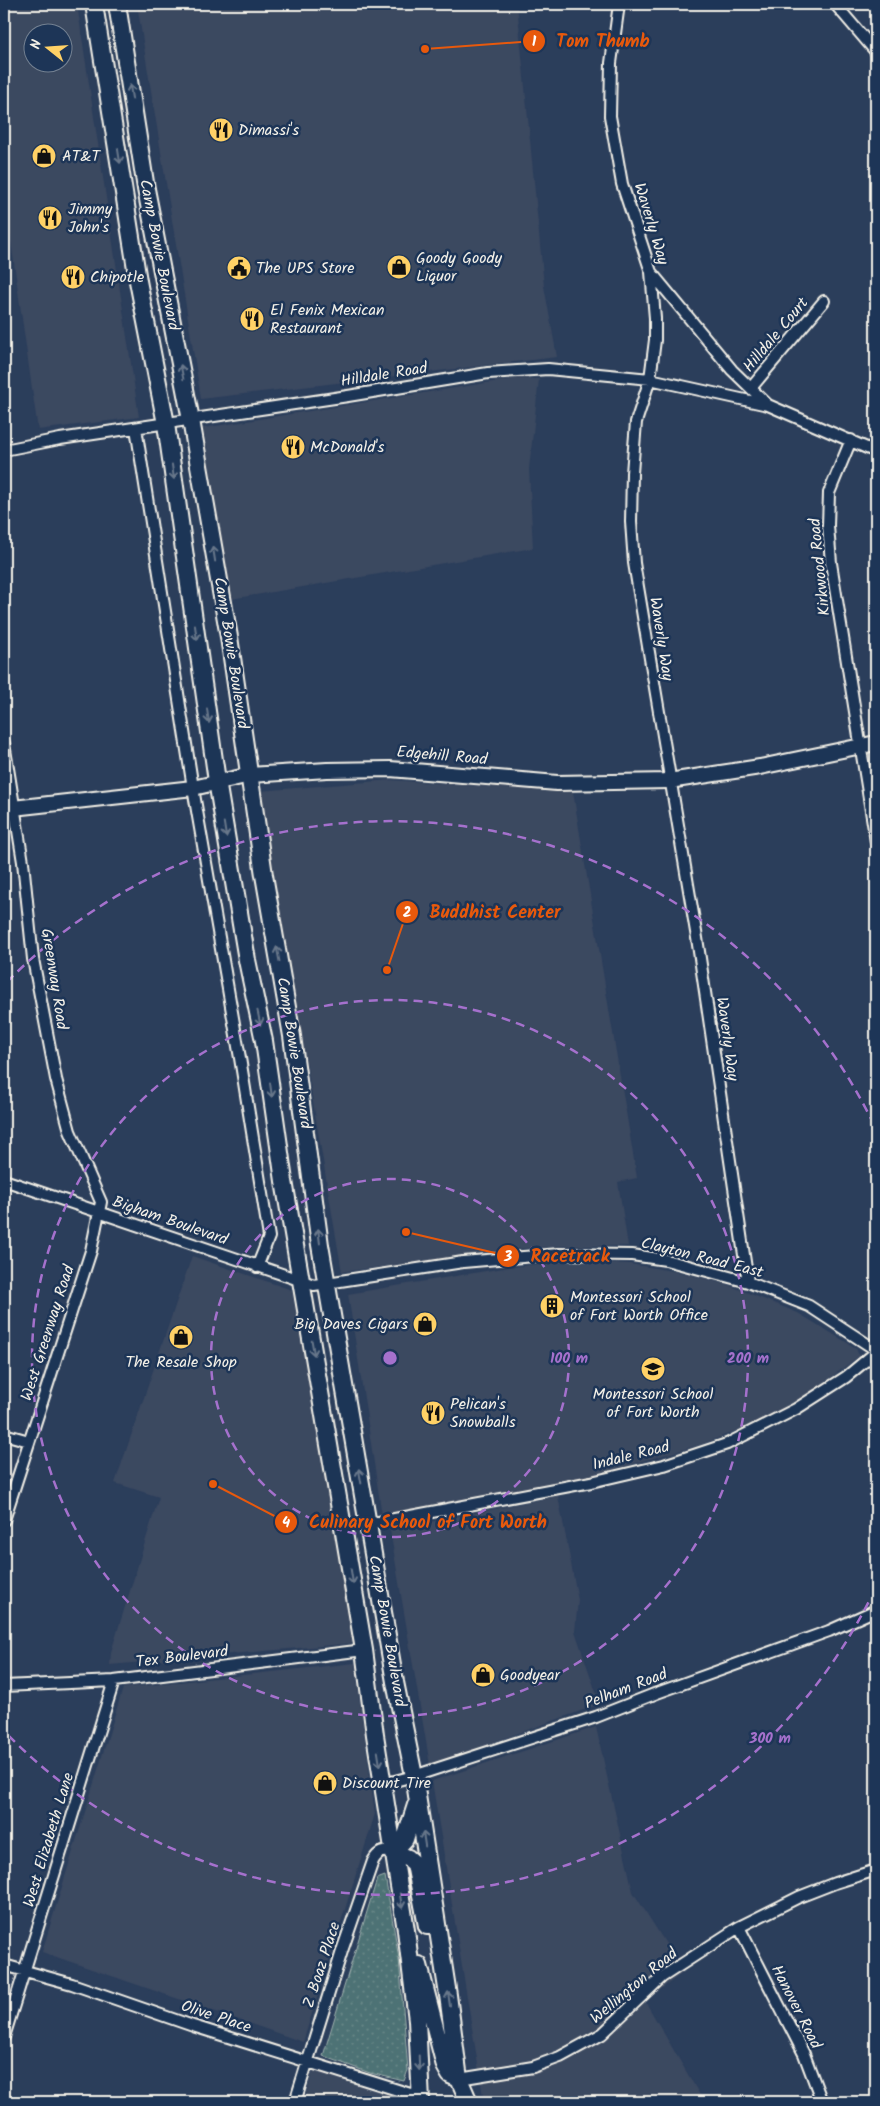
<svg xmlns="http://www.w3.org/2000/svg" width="880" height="2106" viewBox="0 0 880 2106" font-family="Kalam,sans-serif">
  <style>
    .built { fill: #3b4860; fill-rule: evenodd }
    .grass { fill: url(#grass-dots); stroke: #a0b2ae }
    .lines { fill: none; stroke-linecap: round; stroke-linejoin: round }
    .street-casing { stroke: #f4f1e8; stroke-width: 14 }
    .secondary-casing { stroke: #f4f1e8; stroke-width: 18 }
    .primary-casing { stroke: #f4f1e8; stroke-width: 20 }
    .street { stroke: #1d3557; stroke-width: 10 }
    .secondary { stroke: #1d3557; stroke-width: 14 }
    .primary { stroke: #1d3557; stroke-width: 16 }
    .oneway { stroke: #68778a }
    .ring { fill: none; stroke: #a571cd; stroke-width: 2.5; stroke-dasharray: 9 6 }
    .labels { text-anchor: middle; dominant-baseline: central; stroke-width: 5; stroke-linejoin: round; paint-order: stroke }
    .poi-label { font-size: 16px; fill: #f4f1e8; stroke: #1d3557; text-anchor: start }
    .street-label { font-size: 16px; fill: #f4f1e8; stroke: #1d3557 }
    .centre { fill: #a571cd; stroke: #1d3557; stroke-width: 2.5 }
    .ring-label { font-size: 15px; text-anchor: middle; font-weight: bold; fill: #a571cd; stroke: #1d3557; stroke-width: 5; stroke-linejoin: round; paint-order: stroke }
    .leader { fill: none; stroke: #e8590c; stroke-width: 2 }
    .callout-dot { fill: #e8590c; stroke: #1d3557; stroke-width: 2 }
    .mark-label { font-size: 15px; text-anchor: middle; font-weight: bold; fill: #fff }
    .callout-label { font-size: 18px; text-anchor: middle; font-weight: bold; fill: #e8590c; stroke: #1d3557; stroke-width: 5; stroke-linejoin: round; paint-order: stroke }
  </style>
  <defs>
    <pattern id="grass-dots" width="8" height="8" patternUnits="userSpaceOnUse" patternTransform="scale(1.25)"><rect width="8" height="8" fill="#4d7274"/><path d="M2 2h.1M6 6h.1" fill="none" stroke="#678788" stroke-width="1.8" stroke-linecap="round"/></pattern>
  </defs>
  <rect width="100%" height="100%" fill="#2b3e5b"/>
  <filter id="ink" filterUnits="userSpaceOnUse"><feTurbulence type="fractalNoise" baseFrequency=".02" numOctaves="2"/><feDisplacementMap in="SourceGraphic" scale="10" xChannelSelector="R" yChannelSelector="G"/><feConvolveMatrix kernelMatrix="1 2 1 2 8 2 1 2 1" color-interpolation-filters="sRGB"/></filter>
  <g filter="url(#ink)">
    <path class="built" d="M4 4H77L139 417 38 430 4 193ZM62 32V62H32V32Z
      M137 4H517L544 286 557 357 201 399Z
      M518 378 539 379 529 469 533 548 231 599 203 428Z
      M391 780 573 792 637 1178 618 1182 628 1246H567L518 1249 342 1272 260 791Z
      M192 1256 292 1290 355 1643 110 1665 111 1652 159 1497 115 1483Z
      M588 1261 630 1264 679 1272 726 1284 798 1313 856 1348 859 1356 812 1392 753 1424 703 1444 594 1475 382 1515 348 1294 510 1267 548 1263Z
      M558 1496 578 1600 575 1631 600 1704 430 1765 390 1530Z
      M355 1663 375 1814 303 2042 42 1952 123 1688Z
      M596 1727 633 1892 684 1972 645 2001 704 2102H484L432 1781Z
      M313 2071 412 2102H303Z"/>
    <path class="grass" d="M385 1876 399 1959 408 2070 404 2081 370 2073 323 2056 377 1879Z"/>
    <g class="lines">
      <defs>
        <path id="street" d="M619 4 611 63 610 116 622 184 651 272 655 318V340L650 379 636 422 632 473 631 522 634 563 697 938 748 1282
          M835 4 876 52
          M651 272 732 370 767 404
          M751 388 824 301
          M136 428 193 788 240 1058 269 1237 257 1267
          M851 440 829 493 828 526 831 563 876 842
          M4 450 60 439 348 396 488 373 548 369 650 379 768 405 876 452
          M4 743 23 862 33 959 56 1079 70 1131 101 1202 91 1251 4 1520
          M4 1180 314 1285 463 1262 559 1254 632 1255 666 1260 748 1282 809 1306 876 1350
          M4 1434 29 1441
          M368 1524 591 1482 664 1465 727 1444 796 1409 846 1377 876 1352
          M4 1686 114 1681 364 1650
          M383 1784 414 1776 596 1717 657 1693 829 1631 876 1610
          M739 1927 804 2054 822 2102
          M4 1965 72 1984 193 2026 420 2097
          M4 2037 114 1681
          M459 2079 533 2067 560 2057 602 2034 662 1977 739 1927 799 1897 835 1883 876 1870
          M295 2102 343 1948 373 1861C379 1851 383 1851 393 1852"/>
        <path id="secondary" d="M4 809 193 788 250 775 327 770 390 769 557 783 669 781 760 767 876 743"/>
        <path id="primary" d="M94 4 138 281 166 424 217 781 247 960 264 1041 284 1181 364 1650 375 1735 406 1930 417 2020 421 2102
          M117 4 146 189 191 420 229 637 264 875 292 1036 320 1245 395 1682 414 1776 448 1995 459 2079 469 2102
          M416 1805 405 1839 393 1852 408 1858 415 1864 427 1926
          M419 1965 445 2066 450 2075 459 2079"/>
      </defs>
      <use href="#street" class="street-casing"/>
      <use href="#secondary" class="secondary-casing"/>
      <use href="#primary" class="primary-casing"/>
      <use href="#street" class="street"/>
      <use href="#secondary" class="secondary"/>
      <use href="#primary" class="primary"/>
    </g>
    <defs><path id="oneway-shaft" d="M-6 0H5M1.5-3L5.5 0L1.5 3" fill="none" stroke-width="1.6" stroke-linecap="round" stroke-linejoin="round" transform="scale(1.25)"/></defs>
    <g class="oneway">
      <use href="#oneway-shaft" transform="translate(131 92) rotate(-99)"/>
      <use href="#oneway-shaft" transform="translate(119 156) rotate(81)"/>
      <use href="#oneway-shaft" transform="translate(182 372) rotate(-101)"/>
      <use href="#oneway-shaft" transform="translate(173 472) rotate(82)"/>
      <use href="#oneway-shaft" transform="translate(214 554) rotate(-99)"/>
      <use href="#oneway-shaft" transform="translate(196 633) rotate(82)"/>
      <use href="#oneway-shaft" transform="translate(208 716) rotate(82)"/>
      <use href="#oneway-shaft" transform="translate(225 830) rotate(81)"/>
      <use href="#oneway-shaft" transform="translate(278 954) rotate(-101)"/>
      <use href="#oneway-shaft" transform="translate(259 1018) rotate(78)"/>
      <use href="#oneway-shaft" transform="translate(271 1090) rotate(82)"/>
      <use href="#oneway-shaft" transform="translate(319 1236) rotate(-97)"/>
      <use href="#oneway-shaft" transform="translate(313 1348) rotate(80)"/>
      <use href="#oneway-shaft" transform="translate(360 1476) rotate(-100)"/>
      <use href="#oneway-shaft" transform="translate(352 1577) rotate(81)"/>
      <use href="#oneway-shaft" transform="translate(379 1759) rotate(81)"/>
      <use href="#oneway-shaft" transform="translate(424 1839) rotate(-99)"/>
      <use href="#oneway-shaft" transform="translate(401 1901) rotate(81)"/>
      <use href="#oneway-shaft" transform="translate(449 1999) rotate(-98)"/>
      <use href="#oneway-shaft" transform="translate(419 2063) rotate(88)"/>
    </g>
  </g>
  <g class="ring">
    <circle cx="390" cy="1358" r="179"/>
    <circle cx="390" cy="1358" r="358"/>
    <path d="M875 1589A537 537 0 0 1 7 1734M7 982A537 537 0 0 1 875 1127"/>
  </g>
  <defs>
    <symbol id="restaurant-disc" viewBox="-11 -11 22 22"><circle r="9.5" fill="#ffd166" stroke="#1d3557"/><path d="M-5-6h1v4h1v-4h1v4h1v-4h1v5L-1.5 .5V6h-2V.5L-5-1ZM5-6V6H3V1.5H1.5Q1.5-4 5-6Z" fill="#111"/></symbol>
    <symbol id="shop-disc" viewBox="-11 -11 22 22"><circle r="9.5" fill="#ffd166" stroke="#1d3557"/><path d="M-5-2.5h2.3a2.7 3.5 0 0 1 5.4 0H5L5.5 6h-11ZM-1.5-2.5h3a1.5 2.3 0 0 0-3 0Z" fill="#111"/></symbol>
    <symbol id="civic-disc" viewBox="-11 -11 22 22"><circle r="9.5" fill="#ffd166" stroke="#1d3557"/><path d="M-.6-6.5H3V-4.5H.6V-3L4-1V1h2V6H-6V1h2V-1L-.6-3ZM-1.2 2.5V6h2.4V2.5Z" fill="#111"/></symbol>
    <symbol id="building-disc" viewBox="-11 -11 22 22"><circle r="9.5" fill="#ffd166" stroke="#1d3557"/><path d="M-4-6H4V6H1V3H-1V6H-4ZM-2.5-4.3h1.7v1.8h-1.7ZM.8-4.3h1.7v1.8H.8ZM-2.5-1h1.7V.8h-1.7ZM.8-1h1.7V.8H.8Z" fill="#111"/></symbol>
    <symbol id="school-disc" viewBox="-11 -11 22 22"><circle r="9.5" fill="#ffd166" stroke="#1d3557"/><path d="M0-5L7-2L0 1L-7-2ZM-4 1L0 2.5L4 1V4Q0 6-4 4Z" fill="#111"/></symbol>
  </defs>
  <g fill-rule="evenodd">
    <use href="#restaurant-disc" x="207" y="116" width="28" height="28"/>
    <use href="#shop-disc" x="30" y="142" width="28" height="28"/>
    <use href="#restaurant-disc" x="36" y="204" width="28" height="28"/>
    <use href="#shop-disc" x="385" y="253" width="28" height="28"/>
    <use href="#civic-disc" x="225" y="254" width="28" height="28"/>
    <use href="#restaurant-disc" x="59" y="263" width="28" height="28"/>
    <use href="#restaurant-disc" x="238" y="305" width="28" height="28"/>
    <use href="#restaurant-disc" x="279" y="433" width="28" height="28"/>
    <use href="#building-disc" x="538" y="1292" width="28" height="28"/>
    <use href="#shop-disc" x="411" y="1310" width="28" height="28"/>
    <use href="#shop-disc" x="167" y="1323" width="28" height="28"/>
    <use href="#school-disc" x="639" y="1355" width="28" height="28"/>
    <use href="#restaurant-disc" x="419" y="1399" width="28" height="28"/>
    <use href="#shop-disc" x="469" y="1661" width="28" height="28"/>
    <use href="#shop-disc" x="311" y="1769" width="28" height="28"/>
  </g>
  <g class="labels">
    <g class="poi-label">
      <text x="238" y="130">Dimassi's</text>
      <text x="62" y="156">AT&amp;T</text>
      <text x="68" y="209">Jimmy<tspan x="68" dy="18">John's</tspan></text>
      <text x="416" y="258">Goody Goody<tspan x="416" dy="18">Liquor</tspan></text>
      <text x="256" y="268">The UPS Store</text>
      <text x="90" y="277">Chipotle</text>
      <text x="270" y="310">El Fenix Mexican<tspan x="270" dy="18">Restaurant</tspan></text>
      <text x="310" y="447">McDonald's</text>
      <text x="570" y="1297">Montessori School<tspan x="570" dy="18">of Fort Worth Office</tspan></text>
      <text x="408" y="1324" text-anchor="end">Big Daves Cigars</text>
      <text x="181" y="1362" text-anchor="middle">The Resale Shop</text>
      <text x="653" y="1394" text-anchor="middle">Montessori School<tspan x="653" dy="18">of Fort Worth</tspan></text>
      <text x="450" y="1404">Pelican's<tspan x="450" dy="18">Snowballs</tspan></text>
      <text x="500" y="1675">Goodyear</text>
      <text x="342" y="1783">Discount Tire</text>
    </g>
    <g class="street-label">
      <text transform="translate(651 224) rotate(73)">Waverly Way</text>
      <text transform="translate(159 255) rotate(79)">Camp Bowie Boulevard</text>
      <text transform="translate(776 335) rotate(-50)">Hilldale Court</text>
      <text transform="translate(384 375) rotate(-9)">Hilldale Road</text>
      <text transform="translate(820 567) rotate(-96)">Kirkwood Road</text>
      <text transform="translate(661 639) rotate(81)">Waverly Way</text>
      <text transform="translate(231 653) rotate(81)">Camp Bowie Boulevard</text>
      <text transform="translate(442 756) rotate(5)">Edgehill Road</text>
      <text transform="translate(54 979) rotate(81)">Greenway Road</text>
      <text transform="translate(727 1039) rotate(82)">Waverly Way</text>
      <text transform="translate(294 1053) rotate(81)">Camp Bowie Boulevard</text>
      <text transform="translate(170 1221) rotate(19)">Bigham Boulevard</text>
      <text transform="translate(702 1258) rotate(14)">Clayton Road East</text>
      <text transform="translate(48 1333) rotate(-72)">West Greenway Road</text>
      <text transform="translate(631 1456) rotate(-14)">Indale Road</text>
      <text transform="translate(387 1631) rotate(80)">Camp Bowie Boulevard</text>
      <text transform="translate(182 1657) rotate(-7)">Tex Boulevard</text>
      <text transform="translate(626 1689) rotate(-21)">Pelham Road</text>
      <text transform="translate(49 1840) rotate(-73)">West Elizabeth Lane</text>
      <text transform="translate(322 1965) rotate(-72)">Z Boaz Place</text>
      <text transform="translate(634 1986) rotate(-40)">Wellington Road</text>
      <text transform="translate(796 2007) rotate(63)">Hanover Road</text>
      <text transform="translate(216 2017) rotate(18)">Olive Place</text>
    </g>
  </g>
  <circle cx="390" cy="1358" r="8" class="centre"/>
  <g class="ring-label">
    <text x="569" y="1363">100 m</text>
    <text x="748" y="1363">200 m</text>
    <text x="770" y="1743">300 m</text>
  </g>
  <path class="leader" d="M425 49L534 41M387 970L407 912M406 1232L508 1256M213 1484L286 1522"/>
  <g class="callout-dot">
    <circle cx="425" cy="49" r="5"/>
    <circle cx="387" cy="970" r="5"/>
    <circle cx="406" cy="1232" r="5"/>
    <circle cx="213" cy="1484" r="5"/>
    <circle cx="534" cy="41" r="12"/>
    <circle cx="407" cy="912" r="12"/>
    <circle cx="508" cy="1256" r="12"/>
    <circle cx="286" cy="1522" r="12"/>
  </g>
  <g class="mark-label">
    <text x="534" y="46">1</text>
    <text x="407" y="917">2</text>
    <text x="508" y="1261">3</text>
    <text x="286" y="1527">4</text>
  </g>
  <g class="callout-label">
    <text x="603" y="47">Tom Thumb</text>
    <text x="495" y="918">Buddhist Center</text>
    <text x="570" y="1262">Racetrack</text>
    <text x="428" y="1528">Culinary School of Fort Worth</text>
  </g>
  <rect width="880" height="2106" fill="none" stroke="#1d3557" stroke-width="20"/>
  <rect x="10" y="10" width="860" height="2086" fill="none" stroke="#f4f1e8" stroke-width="2" filter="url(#ink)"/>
  <g transform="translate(48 48) rotate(287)"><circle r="24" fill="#1d3557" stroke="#738091"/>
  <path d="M0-4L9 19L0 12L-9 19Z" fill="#ffd166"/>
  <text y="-8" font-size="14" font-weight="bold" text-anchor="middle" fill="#f4f1e8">N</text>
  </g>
</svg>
